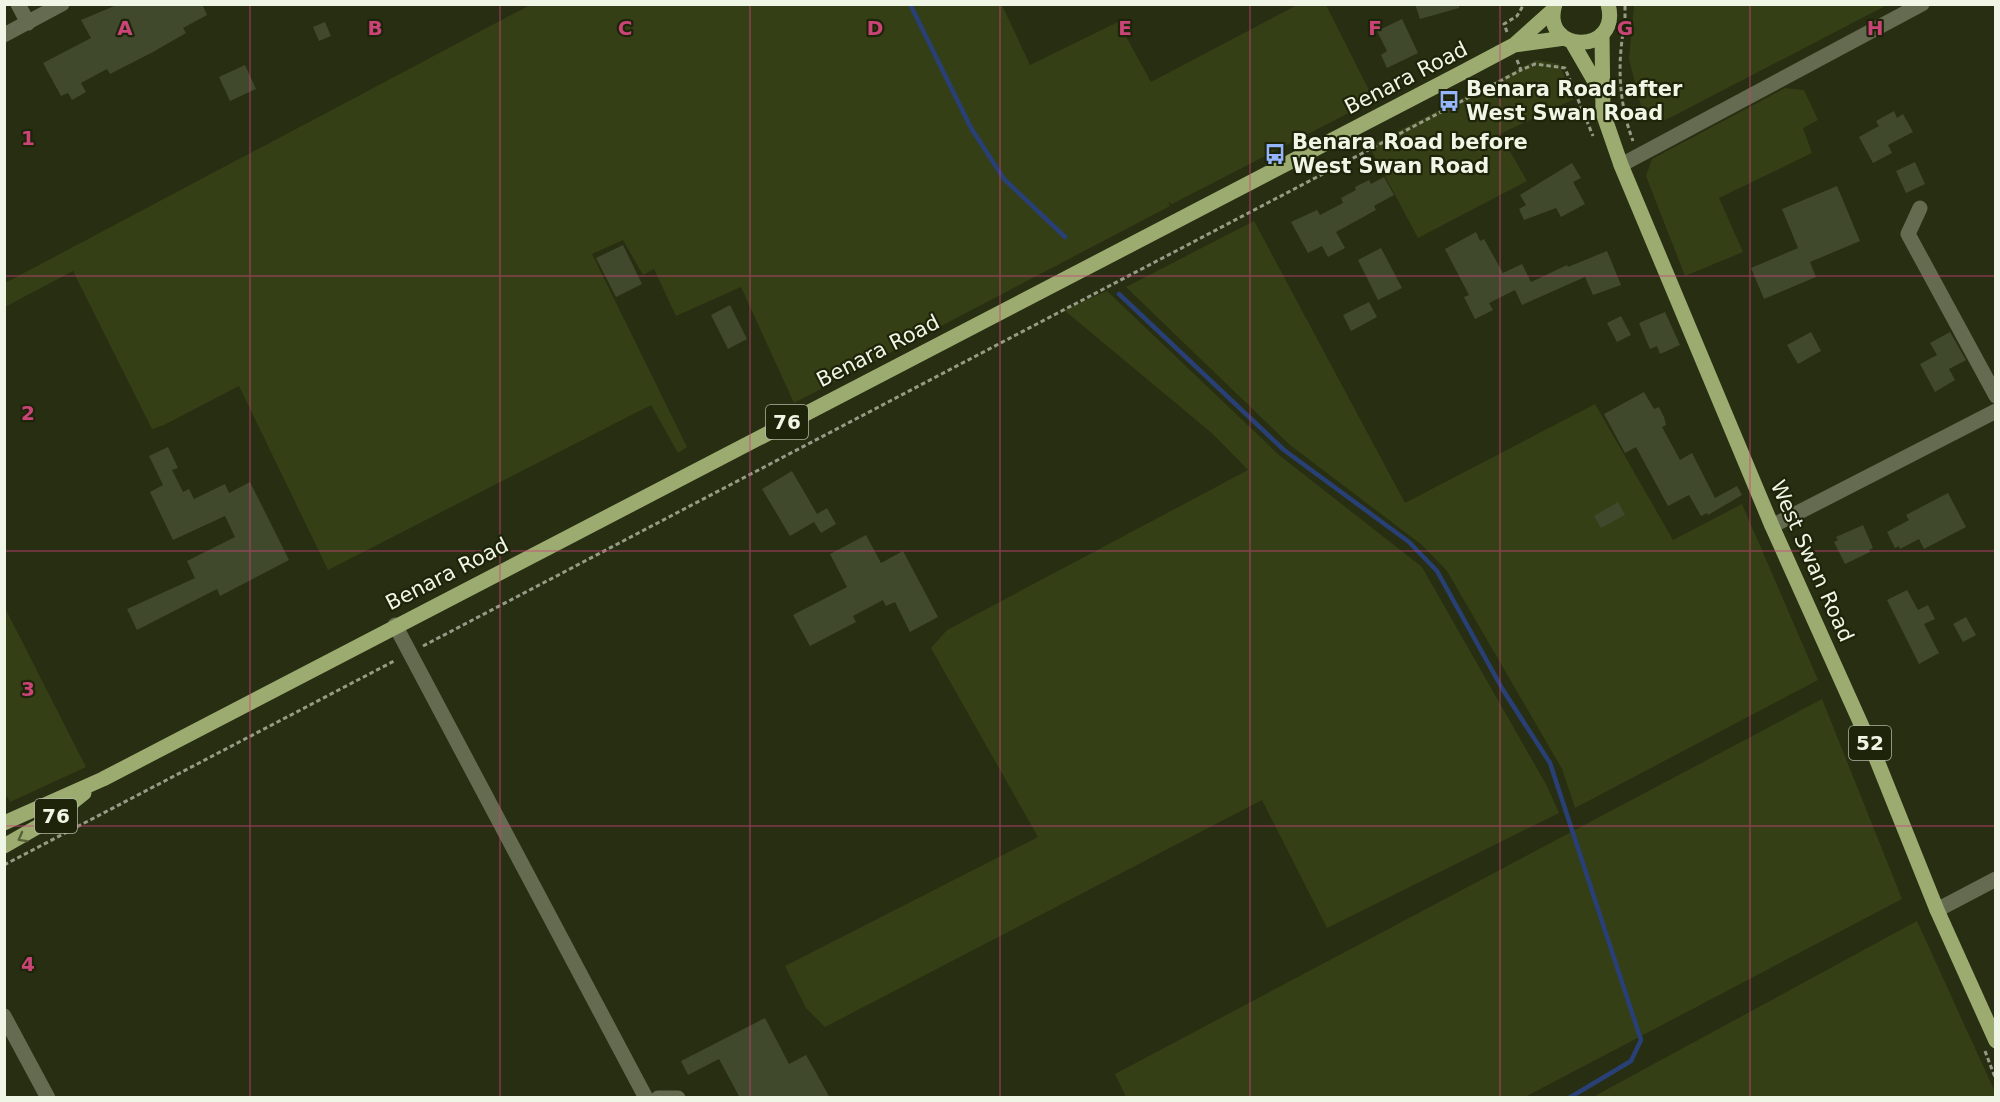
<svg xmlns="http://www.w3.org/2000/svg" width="2000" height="1102" viewBox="0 0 2000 1102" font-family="'DejaVu Sans',sans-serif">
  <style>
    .green { fill: #353f15 }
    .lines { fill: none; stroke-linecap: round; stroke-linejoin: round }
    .stream { stroke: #294076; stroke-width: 4.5 }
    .building { fill: #41492d }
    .path { stroke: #959c86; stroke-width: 3; stroke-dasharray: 4.5 3; stroke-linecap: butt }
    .minor { stroke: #646b50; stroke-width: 15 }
    .major { stroke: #9cac71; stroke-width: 15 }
    .oneway { stroke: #576138 }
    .grid { fill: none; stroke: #cb4477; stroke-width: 1.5; stroke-opacity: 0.55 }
    .labels { text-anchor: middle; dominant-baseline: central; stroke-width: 4.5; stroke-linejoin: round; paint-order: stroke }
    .shield { fill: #1e2409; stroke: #b1b7a3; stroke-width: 1.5 }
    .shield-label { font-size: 20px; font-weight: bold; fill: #f0f6e5 }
    .street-label { font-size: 21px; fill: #f0f6e5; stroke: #1e2409 }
    .poi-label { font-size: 21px; font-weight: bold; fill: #f0f6e5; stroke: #1e2409; text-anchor: start }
    .grid-label { font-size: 20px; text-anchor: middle; font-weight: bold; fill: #cb4477; stroke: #1e2409; stroke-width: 4.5; stroke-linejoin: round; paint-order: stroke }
  </style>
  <rect width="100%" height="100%" fill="#272e12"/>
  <path class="green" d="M530 5H1002L1030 65 1118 22 1151 82 1297 5H1326L1374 100 1172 204 1168 202 1170 206 794 403 741 287 676 316 654 269 643 275 623 240 592 254 687 447 678 453 651 405 328 570 239 386 164 425 152 429 73 271 5 307V283Z
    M1634 5V4L1887 5 1660 123 1643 114 1629 59Z
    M1536 60 1559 64 1574 99 1500 134 1527 181 1418 238 1369 146Z
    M1785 88 1804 90 1818 120 1803 128 1812 153 1719 198 1743 252 1685 276 1646 176 1652 159Z
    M1254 221 1405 503 1595 404 1673 540 1742 504 1818 680 1575 808 1562 769 1447 571 1422 545 1290 445 1126 287Z
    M1107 291 1279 455 1422 567 1547 786 1559 813 1327 928 1262 800 825 1027 806 1008 785 966 1038 837 931 648 947 630 1248 470 1213 434 1064 310Z
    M4 606 86 767 10 802 4 792Z
    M1822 699 1902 899 1525 1097H1126L1115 1074Z
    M1917 921 1995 1092V1097H1593Z"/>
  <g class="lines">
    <path class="stream" d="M910 4 971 128 1004 179 1065 237
      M1119 294 1284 450 1409 542 1437 571 1503 690 1550 763 1641 1040 1631 1061 1569 1098"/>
  </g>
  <path class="building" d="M119 4H202L207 15 183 28 186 33 153 52 110 74 107 69 81 83 86 92 72 100 68 93 61 96 43 63 91 38 81 20Z
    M1415 4H1459V8L1420 19Z
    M1402 19 1418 53 1387 68 1381 55 1387 51 1377 31Z
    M325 22 331 36 319 41 313 27Z
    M245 65 256 89 230 101 219 77Z
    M1894 111 1897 118 1903 114 1913 132 1888 145 1892 153 1873 163 1859 137 1879 126 1876 121Z
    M1915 162 1925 184 1906 193 1896 171Z
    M1572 163 1581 178 1573 182 1585 204 1561 217 1556 208 1524 220 1519 209 1526 205 1520 195Z
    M1384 177 1394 195 1374 206 1376 210 1336 232 1345 248 1328 257 1322 246 1308 253 1291 222 1317 210 1320 215 1343 203 1341 198 1356 190 1355 187 1369 180 1371 184Z
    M1837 186 1860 241 1810 262 1816 277 1764 299 1751 268 1798 248 1782 209Z
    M1476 232 1480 241 1484 239 1503 273 1522 264 1531 282 1567 265 1568 267 1607 251 1621 285 1593 295 1585 277 1522 305 1515 290 1489 303 1493 310 1475 319 1464 297 1469 295 1445 249Z
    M623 245 642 284 616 297 596 258Z
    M1381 248 1402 288 1378 300 1358 260Z
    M1369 302 1377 317 1351 331 1343 315Z
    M730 305 747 339 728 349 711 315Z
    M1665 312 1680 345 1660 354 1657 346 1650 349 1639 323Z
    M1621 316 1631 335 1617 342 1607 323Z
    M1811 332 1821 351 1798 364 1787 345Z
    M1950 332 1966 360 1949 369 1955 380 1935 392 1920 364 1937 355 1930 343Z
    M1644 392 1654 409 1659 407 1664 417 1666 425 1662 427 1680 460 1692 453 1715 498 1737 486 1742 495 1708 515 1707 513 1701 516 1689 495 1668 506 1636 447 1625 453 1604 414Z
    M168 447 178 468 172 470 183 492 189 489 194 499 225 484 229 493 250 482 289 560 220 596 217 589 137 630 127 609 195 578 187 561 235 537 225 516 173 540 150 492 163 485 149 456Z
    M792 471 817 514 827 508 836 524 821 533 814 522 790 536 762 489Z
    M1948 493 1966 527 1924 549 1919 539 1900 549 1899 546 1895 548 1887 532 1909 520 1906 515Z
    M1618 502 1625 515 1601 528 1594 516Z
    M1863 525 1873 548 1869 550 1870 552 1845 564 1834 542 1838 540 1836 537Z
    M866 535 881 563 903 551 938 617 910 632 895 602 886 606 883 600 853 616 856 622 810 646 793 615 847 587 830 554Z
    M1907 590 1918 610 1928 605 1935 619 1924 624 1939 653 1919 664 1887 600Z
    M1966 617 1976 635 1963 642 1953 624Z
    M765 1018 789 1064 806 1055 830 1098H740L719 1059 688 1075 681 1061Z"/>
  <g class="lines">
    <path class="path" d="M1625 18V4
      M1624 27C1617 66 1619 104 1633 141
      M1507 32 1504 24 1517 16 1524 4
      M1517 60 1521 70 1535 64 1565 68 1593 136
      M423 646 1521 70
      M4 865 396 660
      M1985 1051 1996 1080"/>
    <path class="minor" d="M18 4 28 23
      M4 35 62 4
      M1621 165 1922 4
      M1920 208 1908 234 1996 396
      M1772 526 1996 411
      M395 625 646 1098
      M1937 910 1996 879
      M4 1016 48 1098
      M658 1098H678"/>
    <path class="major" d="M1555 4C1539 54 1622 56 1608 4
      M1602 34 1603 113 1621 165 1772 526 1874 753 1937 910 1996 1041
      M1572 42 1602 94
      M1514 45 1565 38
      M4 823 103 779 1465 71 1514 45 1553 10
      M4 846 53 818 84 793"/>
  </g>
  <defs><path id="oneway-chevron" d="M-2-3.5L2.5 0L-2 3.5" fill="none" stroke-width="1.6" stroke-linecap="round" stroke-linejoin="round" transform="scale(1.5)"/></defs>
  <use class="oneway" href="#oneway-chevron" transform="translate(22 838) rotate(151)"/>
  <path class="grid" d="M250 4V1098M500 4V1098M750 4V1098M1000 4V1098M1250 4V1098M1500 4V1098M1750 4V1098M4 276H1996M4 551H1996M4 826H1996"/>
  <defs>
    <symbol id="bus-bare" viewBox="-9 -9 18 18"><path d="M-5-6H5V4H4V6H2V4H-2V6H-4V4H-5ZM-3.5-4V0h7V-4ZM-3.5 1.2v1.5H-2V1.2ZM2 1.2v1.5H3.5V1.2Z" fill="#95b6fd" stroke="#1e2409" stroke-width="2.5" paint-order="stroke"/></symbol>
  </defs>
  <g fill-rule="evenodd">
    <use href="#bus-bare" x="1434" y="86" width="30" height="30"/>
    <use href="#bus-bare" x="1260" y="139" width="30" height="30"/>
  </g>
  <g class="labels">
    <g class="shield">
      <rect x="766" y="405" width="42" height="34" rx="4.5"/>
      <rect x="1849" y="726" width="42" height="34" rx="4.5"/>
      <rect x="35" y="799" width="42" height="34" rx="4.5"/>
    </g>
    <g class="shield-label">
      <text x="787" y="422">76</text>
      <text x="1870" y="743">52</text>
      <text x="56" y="816">76</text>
    </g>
    <g class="street-label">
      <text transform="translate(1406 78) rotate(-27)">Benara Road</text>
      <text transform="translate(878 351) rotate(-27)">Benara Road</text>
      <text transform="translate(1812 561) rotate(66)">West Swan Road</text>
      <text transform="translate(447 574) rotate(-27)">Benara Road</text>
    </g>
    <g class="poi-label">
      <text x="1466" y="89">Benara Road after<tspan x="1466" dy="24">West Swan Road</tspan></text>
      <text x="1292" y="142">Benara Road before<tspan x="1292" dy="24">West Swan Road</tspan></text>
    </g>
  </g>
  <g class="grid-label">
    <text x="125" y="35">A</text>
    <text x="375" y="35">B</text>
    <text x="625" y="35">C</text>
    <text x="875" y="35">D</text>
    <text x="1125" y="35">E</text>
    <text x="1375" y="35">F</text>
    <text x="1625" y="35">G</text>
    <text x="1875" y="35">H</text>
    <text x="28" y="145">1</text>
    <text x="28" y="420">2</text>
    <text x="28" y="696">3</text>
    <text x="28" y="971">4</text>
  </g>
  <rect width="2000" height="1102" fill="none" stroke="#f0f6e5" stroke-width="12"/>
</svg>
